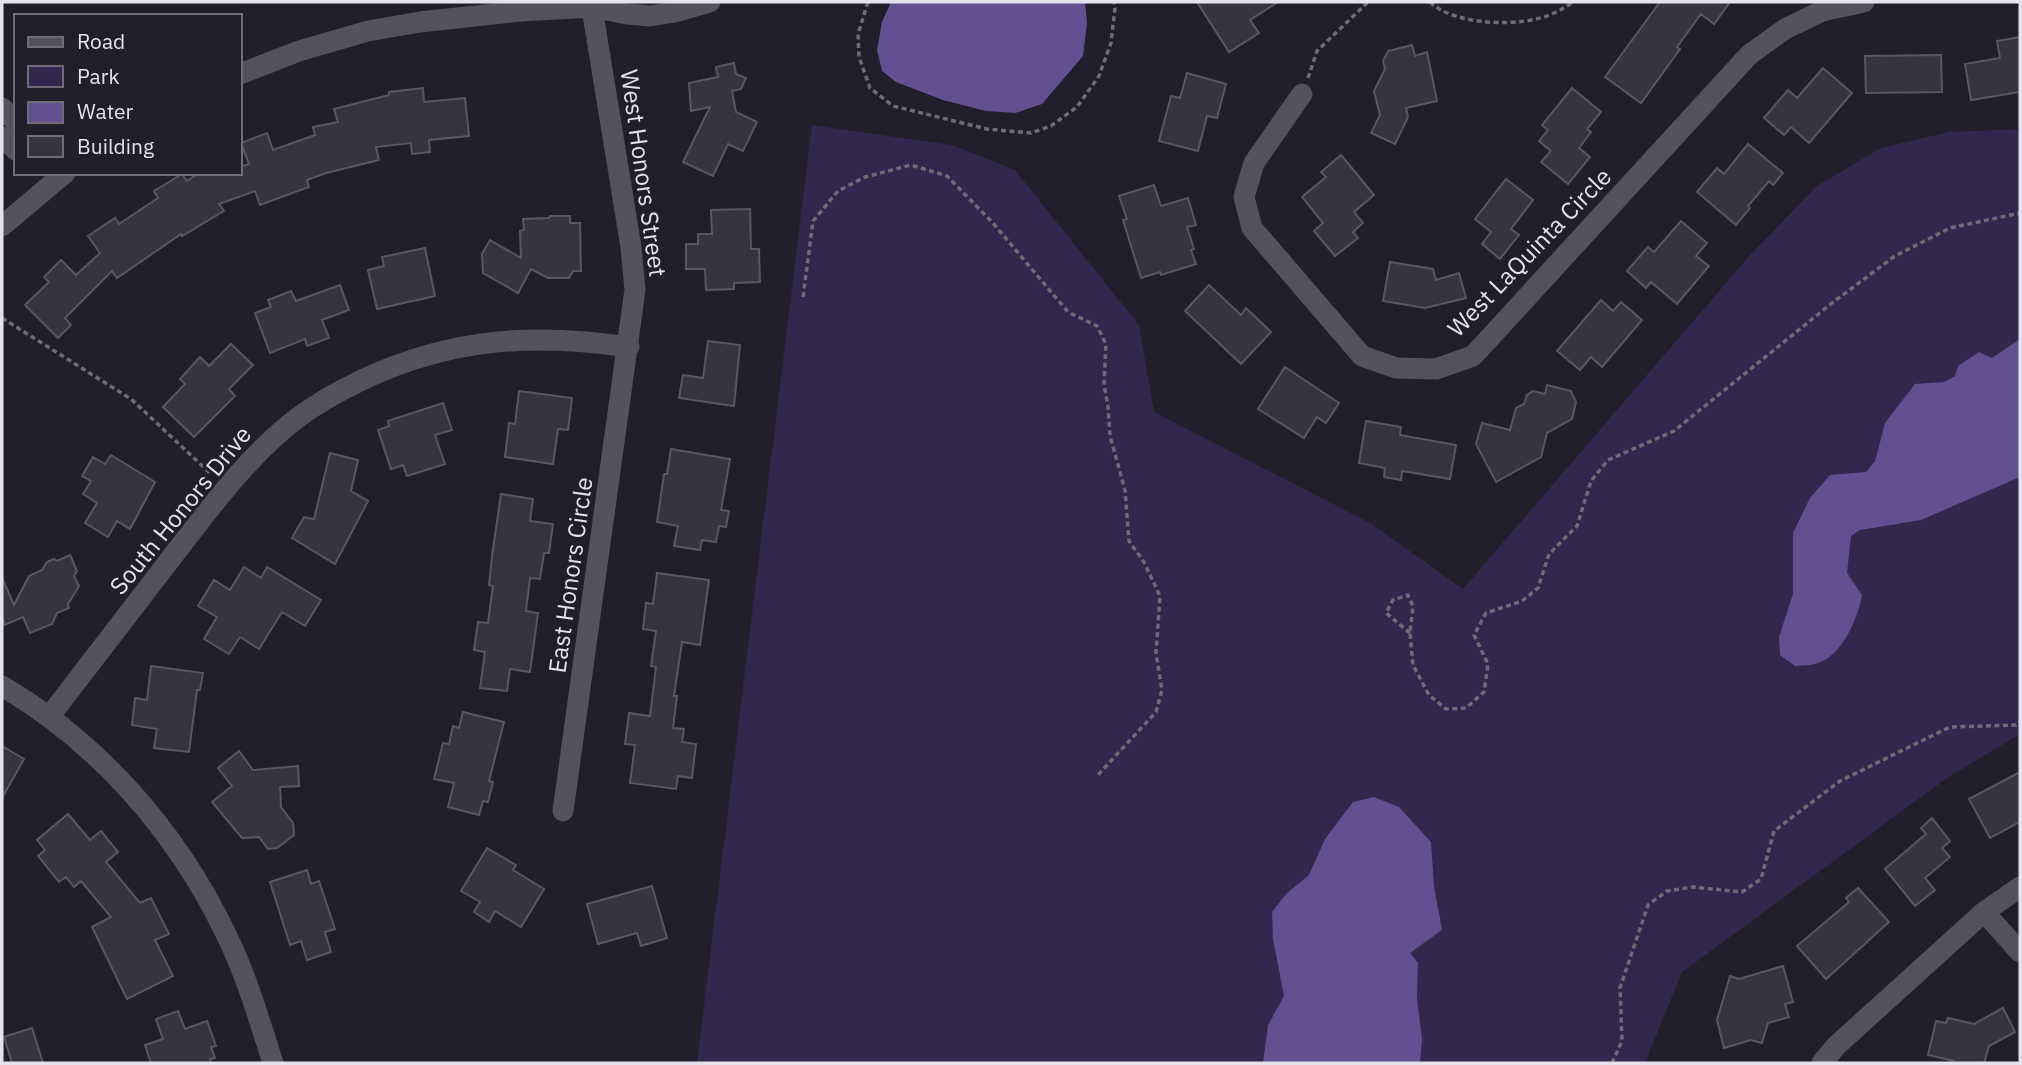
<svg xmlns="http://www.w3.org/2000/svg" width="2022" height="1065" viewBox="0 0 2022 1065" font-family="'IBM Plex Sans',sans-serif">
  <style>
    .green { fill: #32284d }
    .water { fill: #625090 }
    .building { fill: #363342; stroke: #595666; stroke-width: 2 }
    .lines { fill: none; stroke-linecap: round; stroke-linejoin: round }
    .path { stroke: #6e6c78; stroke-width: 3.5; stroke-dasharray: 5 3.5; stroke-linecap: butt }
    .minor { stroke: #54525a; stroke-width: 21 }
    .labels { text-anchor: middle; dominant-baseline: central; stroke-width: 6; stroke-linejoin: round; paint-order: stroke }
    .street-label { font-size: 24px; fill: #e4e2ec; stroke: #221f2d }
  </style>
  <rect width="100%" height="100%" fill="#221f2d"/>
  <path class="green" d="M812 125 952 145 1015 170 1139 325 1154 412 1370 523 1463 589 1751 254 1817 186 1881 148 1949 132 2020 129V734L1947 778 1682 972 1645 1063H697Z"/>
  <path class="water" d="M891 2H1085L1087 23 1083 56 1042 104 1015 113 986 111 943 100 896 82 882 71 877 50 882 22Z
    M2020 339V477L1921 520 1860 530 1851 536 1847 573 1862 595C1858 618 1842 656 1818 663 1811 666 1802 665 1795 666L1780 655 1779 637 1793 594V533L1810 498 1830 475 1866 472 1875 461 1885 423 1915 384 1944 382 1955 376 1958 366 1979 352 1992 358Z
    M1374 797 1399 807 1431 842 1434 886 1442 930 1410 953 1418 963 1417 998 1422 1039 1420 1063H1263L1268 1025 1284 996 1273 939 1272 912 1287 893 1309 875 1325 839 1353 802Z"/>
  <path class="building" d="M1197 2H1278L1250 20 1259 33 1229 52Z
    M1660 2H1730L1714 24 1701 14 1677 47 1680 49 1641 103 1605 77Z
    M2020 37V92L1971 100 1965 64 2000 58 1997 41Z
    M1412 45 1415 56 1427 52 1437 101 1406 108 1408 117 1395 144 1371 133 1380 115 1374 91 1385 69 1383 61 1388 51Z
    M1941 55 1942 92 1866 93 1865 56Z
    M734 63 736 74 746 78 741 89 732 91 736 112 757 122 743 151 728 144 713 176 683 162 710 107 691 111 689 83 718 77 716 67Z
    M1823 68 1852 93 1809 143 1791 127 1784 135 1764 118 1788 90 1797 98Z
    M1187 73 1226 84 1217 118 1207 116 1198 151 1159 141 1171 96 1180 98Z
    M423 88 424 102 465 98 469 136 429 140 430 152 412 154 411 143 376 147 379 160 326 173 307 180 309 187 260 205 255 191 219 204 224 211 182 236 181 234 117 278 112 271 65 318 71 325 58 338 25 305 49 282 44 277 61 260 76 275 100 253 88 236 115 218 119 224 158 198 154 191 182 174 187 181 199 173H240V167L249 164 241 143 267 133 273 150 315 135 313 127 338 122 334 109 389 95V92Z
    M1572 88 1601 112 1587 129 1591 132 1579 148 1590 157 1568 184 1541 162 1551 151 1539 141 1548 130 1542 125Z
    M1748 144 1783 173 1773 185 1769 181 1748 206 1750 208 1736 225 1697 192 1717 168 1724 174Z
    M1341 155 1374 195 1354 212 1363 223 1353 232 1358 238 1335 256 1314 231 1323 223 1302 197 1326 177 1321 172Z
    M1506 179 1533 200 1511 229 1519 235 1500 259 1482 244 1491 232 1475 219Z
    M1154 185 1161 206 1188 198 1196 225 1187 227 1194 249 1191 250 1196 264 1161 275 1160 272 1141 278 1123 220 1127 219 1119 196Z
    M750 209 751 249H759L760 282 734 283V289L706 290 705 269H686V244H698V234H712L711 210Z
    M550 216H570V223H580L581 271H573L569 278H548L531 269 518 293 483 273 482 254 490 240 521 258 520 231 524 230 523 219 549 218Z
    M1681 221 1707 243 1696 256 1709 266 1677 304 1651 282 1646 288 1627 271 1648 247 1654 252Z
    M425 248 435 296 377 309 368 270 384 266 382 257Z
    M1390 262 1433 269 1436 280 1459 273 1466 298 1425 308 1383 301Z
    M340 285 349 310 322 320 329 338 307 346 305 339 270 353 255 313 271 307 268 300 291 291 296 301Z
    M1209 285 1241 315 1246 308 1271 332 1241 364 1185 311Z
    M1601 300 1613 311 1621 302 1642 320 1602 367 1591 357 1580 370 1557 351Z
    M708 341 740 345 734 406 679 398 683 375 703 378Z
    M231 344 253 365 229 389 235 396 194 437 163 407 185 384 180 379 200 357 209 366Z
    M1285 367 1339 403 1326 423 1317 417 1304 438 1258 409Z
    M1547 385 1571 391 1576 402 1572 419 1547 433 1541 457 1496 482 1476 444 1482 423 1510 430 1516 408 1524 404 1527 395 1533 391 1545 394Z
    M519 391 572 398 568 430 558 429 553 464 505 457 509 423 515 424Z
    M443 403 452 430 435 435 445 464 407 476 403 465 391 469 378 430 389 426 388 421Z
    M1366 421 1401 427 1400 435 1456 445 1450 479 1402 471 1401 480 1384 477 1385 468 1359 463Z
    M671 449 730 459 721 510 729 511 726 527 719 526 716 542 702 540 700 550 674 546 678 526 657 522 664 474H667Z
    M330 453 358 460 351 491 368 501 335 564 292 538 304 517 314 519Z
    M111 455 155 482 130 529 117 521 108 537 85 523 97 503 83 494 91 481 82 476 93 457 105 464Z
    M501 494 533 499 530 521 553 524 549 553H544L540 579 530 578 526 611 538 613 530 672 510 669 507 691 480 688 485 652 474 650 478 622 488 623 493 586 489 585 492 556Z
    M70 555 77 571 74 576 79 586 68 604 69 608 57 613 52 624 30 633 23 617 2 626 4 622 2 616V578L14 605 29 576 42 570 47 562 54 559 57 561Z
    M244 567 261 578 267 567 321 600 305 626 282 612 259 649 240 637 229 654 204 639 217 617 198 606 214 580 230 590Z
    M657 573 709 580 700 645 682 642 674 696H677L673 728 684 729 682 742 696 744 692 778 678 776 676 789 630 783 635 745 625 744 629 713 650 716 656 667 651 666 656 631 643 629 646 603 653 604Z
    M151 666 203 673 200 690H197L189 752 154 748 157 729 132 725 135 698 147 700Z
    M463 712 504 722 489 781 493 782 488 802 483 801 479 815 448 807 454 783 434 779 443 743 449 744 453 726 459 728Z
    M2 746 24 759 2 798Z
    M239 751 253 770 298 766 299 786 280 787 281 807 293 823 294 835 277 848 268 849 259 837 242 838 212 802 232 786 218 768Z
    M2020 772V822L1990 838 1969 799Z
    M68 814 90 840 101 831 118 852 106 862 140 903 151 898 169 934 155 940 173 976 127 999 92 927 111 917 81 881 74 887 66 877 59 882 38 856 45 850 37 840Z
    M1932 818 1950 841 1942 848 1950 857 1925 878 1935 890 1915 906 1885 869 1926 834 1921 828Z
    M487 848 516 865 513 870 544 889 521 927 495 911 489 922 474 912 480 902 461 891Z
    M307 870 311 884 319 881 335 929 325 932 331 952 307 960 301 941 290 945 270 882Z
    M652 886 667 938 641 946 637 933 598 944 587 904Z
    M1858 888 1889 922 1826 979 1797 946 1849 902 1846 898Z
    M1783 966 1793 1002 1785 1004 1789 1017 1768 1023 1762 1043 1751 1040 1724 1048 1717 1020 1730 976 1739 979Z
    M2003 1008 2015 1032 1989 1046 1984 1063H1953L1954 1061 1928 1055 1936 1021 1946 1023 1948 1018 1974 1024Z
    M178 1011 185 1029 207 1021 216 1046 211 1047 215 1058 210 1059 211 1063H151L145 1045 163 1039 156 1019Z
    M32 1028 43 1063H12L4 1037Z"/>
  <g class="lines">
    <path class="path" d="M868 2 858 34 859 57 870 88 893 106 987 129 1031 133 1051 126 1077 107 1099 76 1111 43 1115 8 1114 2
      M1430 2C1454 26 1524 28 1554 13 1561 10 1567 6 1573 2
      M1308 78 1317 51 1368 2
      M803 297 813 221 838 191 865 177 911 165 947 176 992 222 1068 312 1097 326 1106 344 1104 385 1108 406 1110 436 1125 490 1129 541 1144 562 1160 596 1156 653 1162 690 1156 712 1096 777
      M2 318 131 399 212 475
      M1410 633 1386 613 1393 600 1408 595 1413 606 1410 633 1413 665 1429 695 1446 709 1466 708 1484 692 1488 664 1474 635 1486 613 1522 601 1538 588 1549 554 1577 526 1591 481 1608 460 1674 431 1832 303 1895 256 1950 228 2020 213
      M1612 1063 1622 1041 1620 988 1648 905 1667 891 1693 887 1742 892 1761 879 1774 831 1840 781 1950 727 2016 725 2020 721"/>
    <path class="minor" d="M240 74 299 51 368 31 420 22 521 11 593 7 627 14 650 16 675 12 710 2
      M1302 94 1254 163 1244 197 1252 228 1362 356 1396 368 1436 369 1473 356 1749 55 1785 29 1822 11 1864 2
      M2 108 16 122
      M2 137 16 150
      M2 226 65 173
      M2 686C99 743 176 831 225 932 246 974 259 1019 273 1063
      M49 717C90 664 131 610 172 557 210 508 247 457 296 419 317 403 341 390 364 379 452 338 534 333 629 347
      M563 811 635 290 631 247 591 2
      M1984 912 2020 952
      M1822 1063 1836 1046 1984 912 2020 887"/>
  </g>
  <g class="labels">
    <g class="street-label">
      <text transform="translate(644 173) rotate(82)">West Honors Street</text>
      <text transform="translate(1529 252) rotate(-46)">West LaQuinta Circle</text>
      <text transform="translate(180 510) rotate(-51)">South Honors Drive</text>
      <text transform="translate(570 575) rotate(-82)">East Honors Circle</text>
    </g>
  </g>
  <rect width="2022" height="1065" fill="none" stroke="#e4e2ec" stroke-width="7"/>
  <rect x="14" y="14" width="228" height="161" fill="#221f2d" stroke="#706d79" stroke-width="2"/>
  <rect x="28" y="37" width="35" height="10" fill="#54525a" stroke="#706d79" stroke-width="2"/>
  <text x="77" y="49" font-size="21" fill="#e4e2ec">Road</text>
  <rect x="28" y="66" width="35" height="21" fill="#32284d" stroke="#706d79" stroke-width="2"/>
  <text x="77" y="84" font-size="21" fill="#e4e2ec">Park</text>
  <rect x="28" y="102" width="35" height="21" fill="#625090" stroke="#706d79" stroke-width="2"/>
  <text x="77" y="119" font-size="21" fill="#e4e2ec">Water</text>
  <rect x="28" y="136" width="35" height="21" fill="#363342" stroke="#706d79" stroke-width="2"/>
  <text x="77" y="154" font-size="21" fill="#e4e2ec">Building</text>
</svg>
